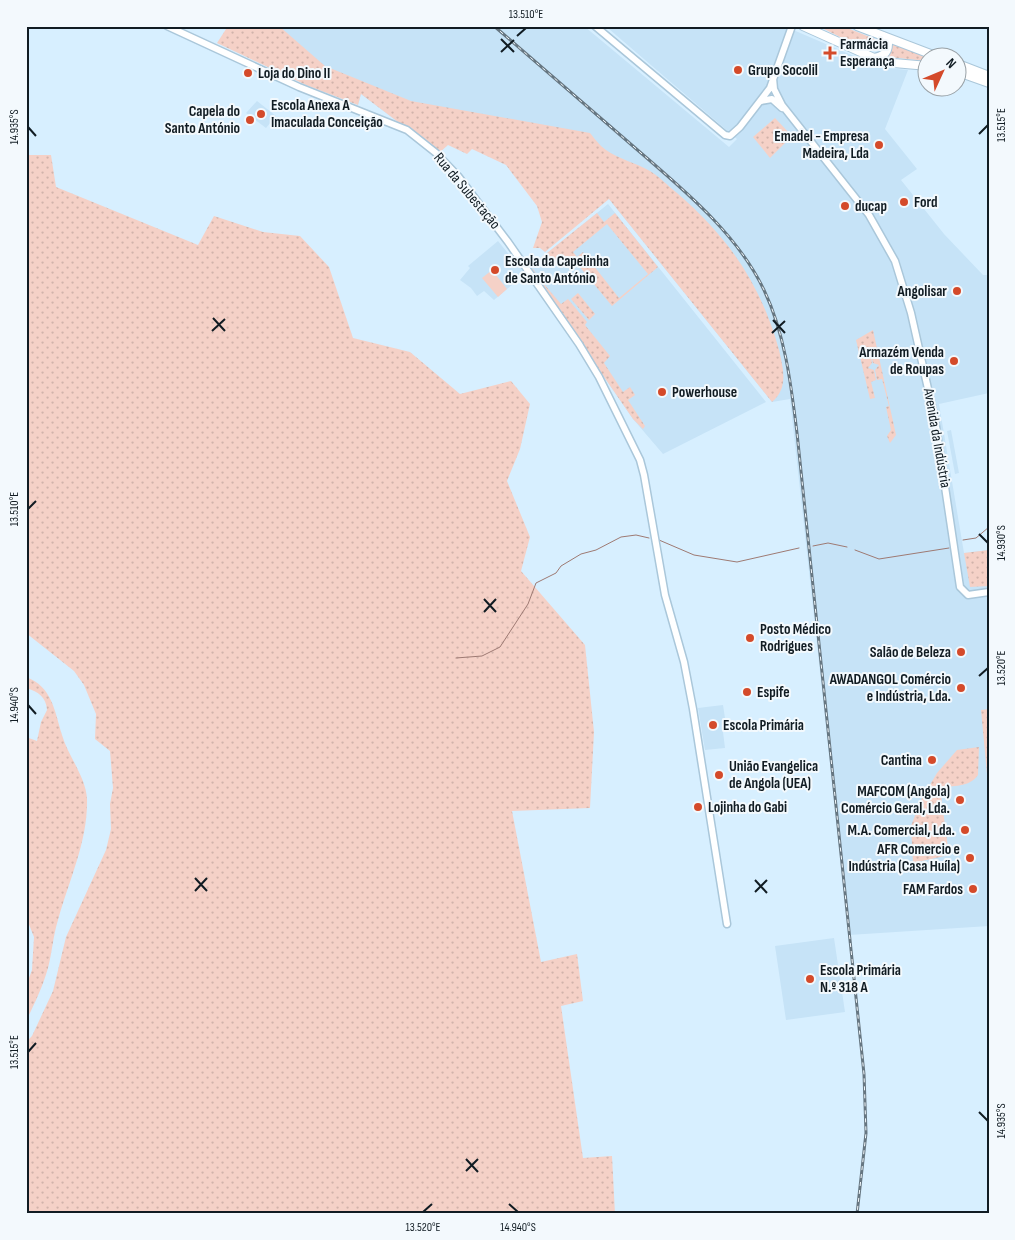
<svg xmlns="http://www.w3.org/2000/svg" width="1015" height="1240" viewBox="0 0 1015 1240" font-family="'Sofia Sans Condensed',sans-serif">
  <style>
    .built { fill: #c6e3f7 }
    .grass { fill: url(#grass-dots); fill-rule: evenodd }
    .pitch { fill: #f5d1c7 }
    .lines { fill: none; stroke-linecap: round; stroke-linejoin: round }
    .stream { stroke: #9e7a73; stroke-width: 1 }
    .tertiary-casing { stroke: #aac7da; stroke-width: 9 }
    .primary-casing { stroke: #aac7da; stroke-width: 10 }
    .tertiary { stroke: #fff; stroke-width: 6 }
    .primary { stroke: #fff; stroke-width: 8 }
    .rail-casing { stroke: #667681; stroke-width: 3 }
    .rail { stroke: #f3f9fd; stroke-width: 1; stroke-dasharray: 4; stroke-linecap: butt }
    .ticks { fill: none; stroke: #111c23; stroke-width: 2 }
    .poi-dot { fill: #d44a2a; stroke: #f3f9fd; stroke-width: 2 }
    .labels { text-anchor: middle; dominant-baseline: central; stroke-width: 4; stroke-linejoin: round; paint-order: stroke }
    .poi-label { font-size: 15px; font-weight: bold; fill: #111c23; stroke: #f3f9fd; text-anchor: start }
    .street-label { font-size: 15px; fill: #111c23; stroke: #f3f9fd }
    .neatline { fill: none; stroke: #111c23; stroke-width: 2 }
    .ticks-label { font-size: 12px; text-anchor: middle; fill: #111c23 }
  </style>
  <defs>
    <pattern id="grass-dots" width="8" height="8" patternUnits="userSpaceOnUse" patternTransform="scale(1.25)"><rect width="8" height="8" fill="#f5d1c7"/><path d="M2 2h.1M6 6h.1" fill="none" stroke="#d1b3ab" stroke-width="1.8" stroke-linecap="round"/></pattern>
  </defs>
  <rect width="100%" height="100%" fill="#d7efff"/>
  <path class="built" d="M236 26H584L729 147 737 139 609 29 612 26H784L870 63 887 68 908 70 885 129 917 169 901 180 944 234 983 275H989V393L939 404 964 553 989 550V926L849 935 790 399 772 402 609 199 522 156 448 144 439 153 361 94 358 105Z
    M257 101 276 116 266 128 246 113Z
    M608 204 766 402 663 454 633 419 529 268Z
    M498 241 525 274 494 300 484 291 477 296 471 288 460 280 470 268 468 266Z
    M951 430 959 473 955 474 947 431Z
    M723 705 725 718 726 731 723 732 725 748 705 750 698 708Z
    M834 938 845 1012 786 1020 775 946Z"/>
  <path class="grass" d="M228 26H279L325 66 411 101 590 133C595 139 600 146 606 150 619 159 636 163 650 171 660 177 668 186 677 193 728 237 761 284 779 350 783 368 789 388 772 402L609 199 545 252 540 248H533L542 222 537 206 506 165 472 149 467 154 448 145 439 153 361 94 358 105 306 85 217 43Z
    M818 26H842L875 39 881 47 876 51 858 46Z
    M892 43 931 57 928 58 927 61 888 57 892 50Z
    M775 118 792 136 770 158 753 137Z
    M26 155H51L56 187 198 245 214 216 263 232 300 236 329 267 353 338 410 352 460 394 511 381 530 404 520 449 507 481 530 537 521 571 585 645 594 732 590 808 512 811 541 962 577 954 583 1001 561 1006 583 1158 612 1156 615 1214H26V1042L32 1036 53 991 66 937 106 850 111 829 110 804 113 788 110 751 95 739 96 714 84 685 74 671 26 633Z
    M597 213 604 222 615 213 658 267 612 306 574 260 564 267 537 261ZM607 224 648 274 619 298 583 252 577 257 573 252Z
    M529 268 533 269 537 275 543 272 547 277 543 283 561 304 568 299 587 322 585 325 610 356 604 363 623 392 630 387 635 395 628 400 645 426 643 429 633 419Z
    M578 293 595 314 589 320 571 299Z
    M873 330 896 435 890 443 887 436 891 430 886 407 889 406 882 379 877 380 875 370 879 365 873 363 870 351 872 363 868 368 874 370 876 380 871 382 875 398 870 399 856 340Z
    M989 550V586L970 587 964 553Z
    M26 677C52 686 55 712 62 735 68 756 86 777 87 799 88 841 69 880 58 920 53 936 52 953 48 968 43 986 34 1005 26 1021V986L32 970 34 937 26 917V737L37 741 41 722 47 710C46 697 39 692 26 688Z
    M989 709V795L981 710Z
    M979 747 978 775C969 788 953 785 940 788L949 855 913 863 911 826 921 800 937 773 957 750Z"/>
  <path class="pitch" d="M492 270 507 289 498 297 482 278Z"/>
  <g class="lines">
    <path class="stream" d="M659 540 694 555 737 562 799 548
      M963 540 976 538 989 527
      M813 546 828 543 847 547
      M855 550 879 559 949 548
      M456 658 482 656 500 647 528 604 536 583 556 573 561 566 581 554 596 550 621 537 636 535 649 538"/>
    <defs>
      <path id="tertiary" d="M167 26 299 87 407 130 436 153 458 176 508 242 579 344 599 377 640 460 644 475 665 595 684 662 693 709 727 924
        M595 26 725 135 730 136 740 127 770 88 792 26
        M773 78 774 89 782 105 869 215 895 261 911 313 935 420 960 587 968 595 989 592
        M761 101 772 99 782 108"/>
      <path id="primary" d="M803 26 874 58 894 63 928 66
        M857 26 941 58
        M874 58C882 56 888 54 888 44L883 36
        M958 64 989 76
        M958 72 989 83"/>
    </defs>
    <use href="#tertiary" class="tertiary-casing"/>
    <use href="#primary" class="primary-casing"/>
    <use href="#tertiary" class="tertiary"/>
    <use href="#primary" class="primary"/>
    <defs>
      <path id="rail" d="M494 26C538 64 582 102 626 140 675 183 735 229 764 290 785 334 791 384 797 433L864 1074 866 1133 857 1214"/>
    </defs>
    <use href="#rail" class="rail-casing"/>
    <use href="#rail" class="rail"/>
  </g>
  <path class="ticks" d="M517 36 526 28M501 39 514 52M501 52 514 40M28 127 36 136M979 134 988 125M213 318 225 331M773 320 785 333M212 331 225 319M772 333 785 321M28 509 36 501M979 534 988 543M484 599 496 612M484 612 496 599M979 676 988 668M28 705 36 714M195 878 207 891M755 880 767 893M195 891 207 878M755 892 767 880M28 1052 36 1043M979 1112 988 1121M466 1159 478 1172M466 1171 478 1159M509 1204 518 1212M423 1212 432 1204"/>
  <g class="poi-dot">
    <path d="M827.5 45.5h5v5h5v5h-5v5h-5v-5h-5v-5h5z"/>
    <circle cx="738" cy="70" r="5"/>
    <circle cx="248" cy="73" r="5"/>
    <circle cx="261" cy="114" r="5"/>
    <circle cx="250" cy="120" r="5"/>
    <circle cx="879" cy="145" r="5"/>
    <circle cx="904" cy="202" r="5"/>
    <circle cx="845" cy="206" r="5"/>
    <circle cx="495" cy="270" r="5"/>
    <circle cx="957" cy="291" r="5"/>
    <circle cx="954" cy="361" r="5"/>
    <circle cx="662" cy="392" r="5"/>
    <circle cx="750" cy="638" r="5"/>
    <circle cx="961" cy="652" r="5"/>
    <circle cx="961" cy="688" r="5"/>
    <circle cx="747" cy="692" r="5"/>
    <circle cx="713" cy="725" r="5"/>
    <circle cx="932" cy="760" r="5"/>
    <circle cx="719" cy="775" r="5"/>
    <circle cx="960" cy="800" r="5"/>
    <circle cx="698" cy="807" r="5"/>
    <circle cx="965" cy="830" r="5"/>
    <circle cx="970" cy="858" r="5"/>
    <circle cx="973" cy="889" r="5"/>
    <circle cx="810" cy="979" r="5"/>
  </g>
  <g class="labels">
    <g class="poi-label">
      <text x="840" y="44">Farmácia<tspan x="840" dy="17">Esperança</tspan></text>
      <text x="748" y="70">Grupo Socolil</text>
      <text x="258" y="73">Loja do Dino II</text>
      <text x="271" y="105">Escola Anexa A<tspan x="271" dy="17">Imaculada Conceição</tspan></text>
      <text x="240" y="111" text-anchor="end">Capela do<tspan x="240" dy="17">Santo António</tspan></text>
      <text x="869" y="136" text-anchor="end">Emadel - Empresa<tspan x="869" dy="17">Madeira, Lda</tspan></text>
      <text x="914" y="202">Ford</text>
      <text x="855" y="206">ducap</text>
      <text x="505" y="261">Escola da Capelinha<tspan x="505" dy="17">de Santo António</tspan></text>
      <text x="947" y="291" text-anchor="end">Angolisar</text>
      <text x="944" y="352" text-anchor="end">Armazém Venda<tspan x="944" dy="17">de Roupas</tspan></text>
      <text x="672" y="392">Powerhouse</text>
      <text x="760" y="629">Posto Médico<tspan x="760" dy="17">Rodrigues</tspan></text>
      <text x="951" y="652" text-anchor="end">Salão de Beleza</text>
      <text x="951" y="679" text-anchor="end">AWADANGOL Comércio<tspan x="951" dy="17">e Indústria, Lda.</tspan></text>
      <text x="757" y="692">Espife</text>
      <text x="723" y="725">Escola Primária</text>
      <text x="922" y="760" text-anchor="end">Cantina</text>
      <text x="729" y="766">União Evangelica<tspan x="729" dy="17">de Angola (UEA)</tspan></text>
      <text x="950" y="791" text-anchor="end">MAFCOM (Angola)<tspan x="950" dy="17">Comércio Geral, Lda.</tspan></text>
      <text x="708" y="807">Lojinha do Gabi</text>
      <text x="955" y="830" text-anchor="end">M.A. Comercial, Lda.</text>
      <text x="960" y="849" text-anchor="end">AFR Comercio e<tspan x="960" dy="17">Indústria (Casa Huíla)</tspan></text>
      <text x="963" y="889" text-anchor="end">FAM Fardos</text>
      <text x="820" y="970">Escola Primária<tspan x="820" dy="17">N.º 318 A</tspan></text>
    </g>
    <g class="street-label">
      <text transform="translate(467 191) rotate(50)">Rua da Subestação</text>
      <text transform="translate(937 438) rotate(80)">Avenida da Indústria</text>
    </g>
  </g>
  <rect width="1015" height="1240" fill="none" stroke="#f3f9fd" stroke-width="55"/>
  <g transform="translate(942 72) rotate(46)"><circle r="24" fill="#f3f9fd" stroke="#99a1a6"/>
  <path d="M0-4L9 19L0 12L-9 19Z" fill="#d44a2a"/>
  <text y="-8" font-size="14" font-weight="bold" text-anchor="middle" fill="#111c23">N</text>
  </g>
  <rect x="28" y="28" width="960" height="1184" class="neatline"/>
  <g class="ticks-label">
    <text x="526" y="18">13.510°E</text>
    <text transform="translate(1001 125) rotate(-90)" y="4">13.515°E</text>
    <text transform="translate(14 127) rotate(-90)" y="4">14.935°S</text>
    <text transform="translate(14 509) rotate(-90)" y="4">13.510°E</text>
    <text transform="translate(1001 543) rotate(-90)" y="4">14.930°S</text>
    <text transform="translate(1001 668) rotate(-90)" y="4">13.520°E</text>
    <text transform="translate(14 705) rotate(-90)" y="4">14.940°S</text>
    <text transform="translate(14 1052) rotate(-90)" y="4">13.515°E</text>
    <text transform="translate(1001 1121) rotate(-90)" y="4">14.935°S</text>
    <text x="423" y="1231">13.520°E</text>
    <text x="518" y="1231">14.940°S</text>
  </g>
</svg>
